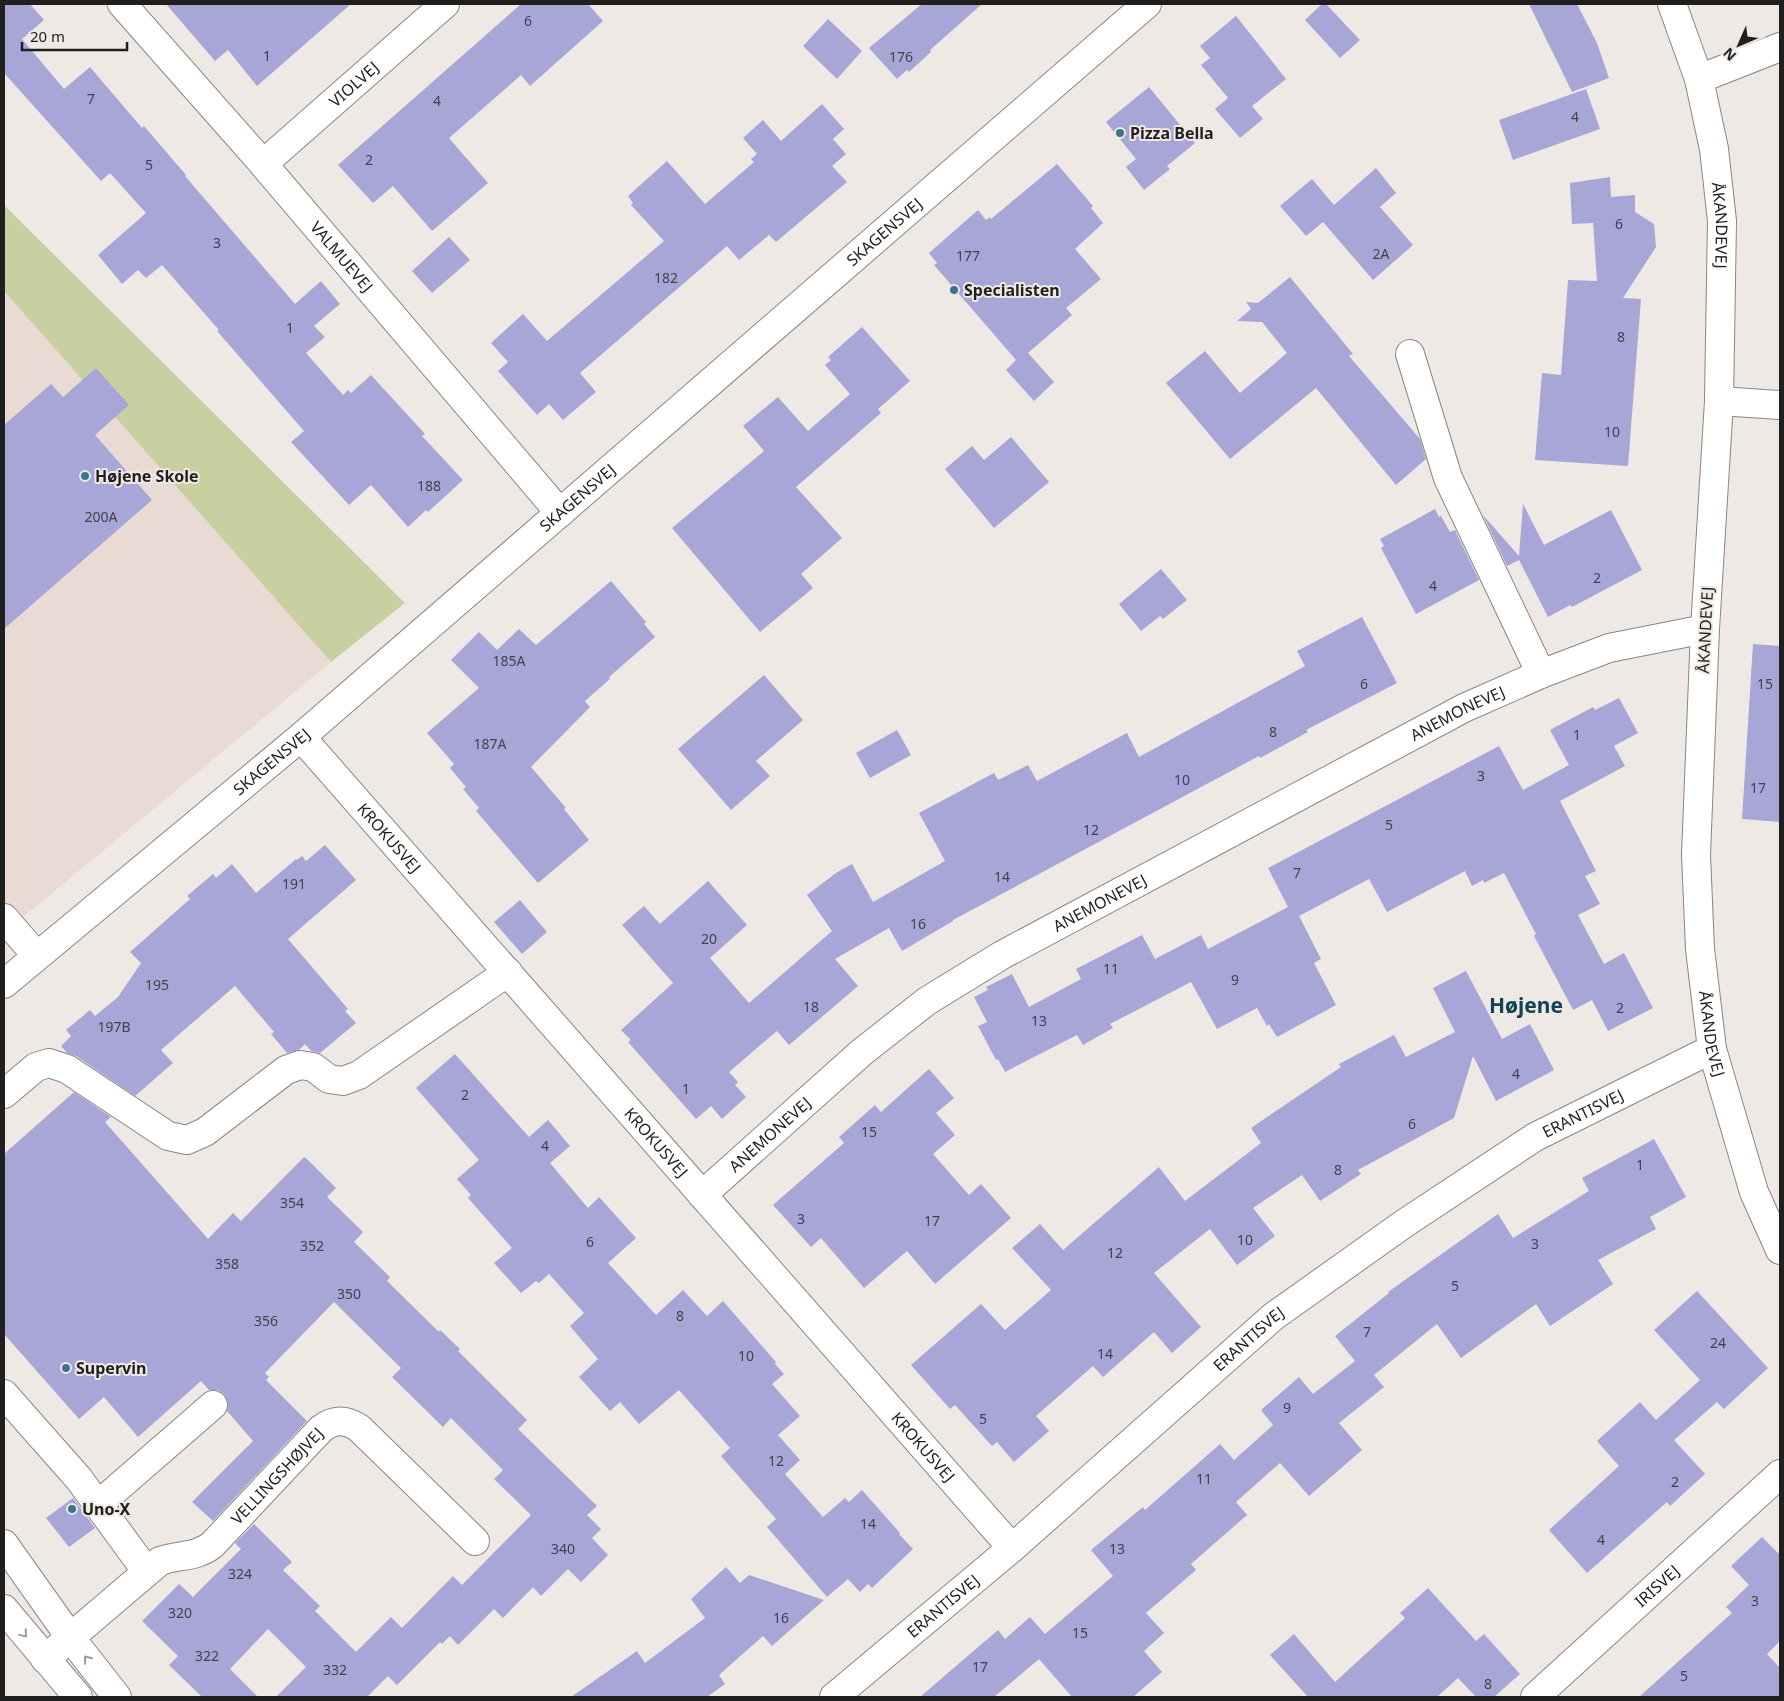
<svg xmlns="http://www.w3.org/2000/svg" width="1784" height="1701" viewBox="0 0 1784 1701" font-family="'Noto Sans',sans-serif">
  <style>
    .built { fill: #e9dbd4 }
    .green { fill: #c8d0a2 }
    .building { fill: #a8a6d7 }
    .lines { fill: none; stroke-linecap: round; stroke-linejoin: round }
    .minor-casing { stroke: #8b8583; stroke-width: 30 }
    .minor { stroke: #fff; stroke-width: 28 }
    .oneway { stroke: #9b9a9a }
    .poi-dot { fill: #3a758d; stroke: #efe9e5; stroke-width: 2 }
    .labels { text-anchor: middle; dominant-baseline: central; stroke-width: 4; stroke-linejoin: round; paint-order: stroke }
    .number-label { font-size: 14px; fill: #43414c }
    .street-label { font-size: 16px; fill: #211f1e; stroke: #efe9e5 }
    .poi-label { font-size: 16px; font-weight: bold; fill: #211f1e; stroke: #efe9e5; text-anchor: start }
    .district-label { font-size: 21px; font-weight: bold; fill: #114355; stroke: #efe9e5 }
  </style>
  <rect width="100%" height="100%" fill="#efe9e5"/>
  <path class="built" d="M4 291 331 662 4 933Z"/>
  <path class="green" d="M4 205 405 603 331 662 4 291Z"/>
  <path class="building" d="M4 4H30L44 20 22 39 64 89 90 67 142 128 144 126 186 175 185 176 295 304 321 281 340 304 314 326 325 337 306 353 343 395 348 390 351 393 371 375 425 434 422 436 463 480 428 512 426 510 408 527 371 485 349 505 291 442 304 431 217 331 219 330 162 265 146 278 138 270 122 284 98 255 146 213 110 173 101 181 4 73Z
    M166 4H351L257 86 228 50 215 61Z
    M521 4H588L603 21 530 86 521 75 449 138 488 183 432 231 393 186 373 203 338 165Z
    M922 4H982L930 50 931 52 909 72 907 70 897 79 869 48Z
    M1322 4H1326L1360 40 1340 58 1305 20Z
    M1529 4H1577L1597 43 1609 78 1572 92Z
    M1236 16 1286 79 1252 106 1263 119 1240 138 1215 109 1228 98 1201 65 1210 58 1200 46Z
    M828 19 862 51 837 79 803 46Z
    M1149 87 1195 143 1167 166 1170 169 1144 190 1126 167 1136 159 1106 122Z
    M1586 89 1600 129 1513 160 1499 120Z
    M822 104 844 129 833 139 846 154 832 166 847 182 776 242 769 235 739 260 727 246 580 373 596 392 563 420 549 404 537 415 498 371 508 362 491 343 523 314 547 341 664 241 631 205 633 203 628 196 667 161 705 204 754 162 751 159 757 154 743 138 763 120 781 141Z
    M1057 164 1093 206 1091 208 1103 223 1075 249 1101 279 1066 308 1072 315 1028 353 1054 382 1034 401 1006 370 1016 360 934 265 937 263 929 253 978 210 986 220 990 217 991 219Z
    M1376 168 1396 193 1380 207 1413 245 1373 280 1323 222 1306 236 1280 206 1312 179 1334 205Z
    M1610 177 1611 197 1635 195V212L1654 224 1656 247 1623 298 1641 299 1628 466 1535 460 1542 373 1561 375 1568 280 1597 281 1593 223 1572 224 1570 183Z
    M449 237 470 260 432 293 412 271Z
    M1290 277 1353 354 1349 356 1420 439 1426 459 1396 485 1316 388 1230 459 1166 383 1205 351 1240 393 1287 353 1262 322 1237 321 1251 309 1246 302 1258 303Z
    M862 327 910 381 878 409 881 413 796 487 842 538 801 574 813 588 760 632 672 528 764 451 743 426 778 397 808 431 850 394 825 365 831 360 828 357Z
    M96 368 129 405 95 435 152 500 4 629V425L51 384 63 397Z
    M1011 437 1049 482 994 528 945 469 972 446 984 460Z
    M1523 504 1544 545 1611 510 1642 570 1572 607 1570 605 1548 617 1519 560 1507 566 1483 515 1519 556Z
    M1435 509 1439 517 1441 516 1450 532 1455 530 1479 580 1416 614 1381 548 1384 546 1380 539Z
    M1161 569 1187 600 1163 619 1160 616 1141 631 1119 604Z
    M611 581 646 622 644 624 655 637 609 677 610 679 585 701 590 707 531 767 566 808 564 809 589 840 538 883 476 811 479 808 463 789 466 787 450 768 454 764 427 733 479 688 451 660 479 632 497 650 519 629 536 645Z
    M1362 617 1397 683 1306 730 1308 732 1260 758 1259 756 953 920V921L902 951 889 928 835 959 858 986 789 1045 777 1031 729 1072 738 1082 735 1085 746 1097 722 1119 711 1106 696 1119 628 1042 631 1040 621 1030 673 983 622 925 644 906 660 924 708 881 747 925 710 958 749 1003 832 931 807 895 836 873 852 864 873 902 945 861 919 813 994 773 998 780 1028 765 1037 781 1127 733 1139 757 1305 666 1297 651Z
    M1753 644 1780 646V822L1742 819Z
    M764 675 803 720 756 761 770 776 731 810 678 749Z
    M1619 698 1638 733 1614 746 1625 766 1560 801 1596 871 1585 876 1600 904 1578 915 1604 964 1624 953 1653 1008 1608 1031 1592 1000 1573 1010 1534 936 1536 934 1504 873 1484 883 1483 880 1472 886 1465 871 1387 912 1369 879 1299 916 1321 959 1314 963 1336 1005 1277 1037 1269 1024 1267 1026 1257 1008 1217 1029 1191 982 1110 1024 1113 1028 1083 1045 1077 1035 1005 1072 998 1059 996 1060 978 1026 987 1022 974 997 988 990 986 987 1012 974 1029 1007 1081 979 1076 969 1142 935 1155 959 1201 935 1208 949 1288 907 1268 868 1499 746 1523 790 1569 765 1550 730 1593 707 1595 710Z
    M897 730 911 755 870 778 856 753Z
    M325 845 356 880 288 939 348 1009 345 1011 356 1023 320 1053 311 1051 305 1044 299 1050 287 1053 271 1034 274 1032 235 986 161 1050 173 1063 135 1096 76 1056 67 1053 61 1046 71 1036 66 1030 90 1010 95 1016 118 997 141 963 130 952 190 899 187 896 213 874 216 878 232 864 256 893 296 859 297 860 302 856 306 861Z
    M520 900 547 932 522 954 494 922Z
    M1466 971 1502 1039 1530 1024 1554 1070 1496 1101 1473 1056 1454 1118 1358 1170 1361 1174 1320 1201 1302 1175 1253 1208 1275 1236 1237 1265 1210 1229 1154 1273 1201 1327 1172 1353 1154 1332 1103 1377 1093 1366 1036 1416 1049 1431 1014 1462 997 1442 992 1446 955 1405 950 1409 911 1365 981 1304 1005 1330 1051 1290 1012 1248 1040 1224 1063 1250 1159 1167 1185 1201 1261 1143 1251 1128 1341 1067 1339 1064 1394 1035 1406 1057 1455 1032 1433 988Z
    M455 1054 529 1137 548 1120 570 1146 550 1163 588 1208 599 1197 636 1238 608 1263 656 1315 683 1290 707 1316 723 1301 776 1362 775 1364 784 1374 772 1384 800 1416 778 1435 800 1460 785 1474 823 1517 845 1498 849 1502 862 1490 900 1533 899 1534 913 1549 872 1588 868 1584 860 1592 848 1579 827 1597 767 1527 776 1519 721 1456 730 1448 679 1390 639 1424 620 1402 610 1411 579 1377 598 1359 570 1326 584 1313 549 1274 539 1283 536 1281 521 1293 494 1263 512 1248 468 1198 471 1195 457 1179 479 1160 416 1088Z
    M929 1069 954 1098 936 1113 955 1135 933 1154 969 1195 981 1184 1011 1218 935 1284 907 1251 864 1288 821 1238 811 1247 773 1205 844 1143 839 1137 875 1105 881 1112Z
    M74 1092 111 1117 105 1122 208 1239 233 1213 241 1221 304 1157 307 1159 336 1188 327 1197 363 1232 354 1242 390 1277 387 1281 439 1332 440 1330 460 1349 458 1351 527 1420 518 1429 597 1506 587 1515 601 1529 592 1538 608 1555 581 1582 568 1569 541 1596 533 1587 503 1618 494 1609 458 1645 450 1636 442 1644 440 1642 397 1685 388 1676 367 1697H276L306 1667 268 1629 230 1669 258 1697H202L169 1665 178 1656 142 1621 179 1584 193 1597 241 1549 235 1543 254 1524 292 1562 283 1570 320 1606 315 1611 356 1652 391 1617 402 1628 453 1576 462 1585 531 1515 494 1479 503 1470 451 1418 443 1427 392 1377 401 1368 334 1302 265 1373 269 1377 266 1380 307 1421 213 1521 192 1502 253 1441 227 1411 228 1403 224 1394 218 1390H209L201 1381 138 1437 104 1397 79 1419 4 1334V1154Z
    M1654 1139 1686 1197 1650 1217 1656 1229 1598 1260 1613 1284 1550 1326 1536 1304 1461 1358 1437 1324 1374 1375 1384 1387 1339 1423 1362 1450 1309 1496 1280 1463 1236 1502 1247 1515 1191 1564 1196 1570 1146 1613 1164 1633 1144 1651 1162 1672 1133 1697H1072L1039 1659 994 1697H920L998 1630 1005 1639 1030 1617 1045 1634 1113 1576 1091 1550 1143 1507 1145 1510 1220 1444 1234 1460 1273 1425 1261 1410 1299 1377 1313 1394 1355 1361 1335 1336 1389 1293 1388 1292 1498 1214 1513 1238 1589 1191 1582 1178Z
    M1697 1291 1768 1368 1724 1409 1717 1402 1674 1440 1705 1474 1670 1506 1667 1502 1587 1573 1549 1530 1619 1466 1597 1441 1640 1402 1656 1420 1700 1380 1654 1330Z
    M73 1498 95 1528 69 1547 46 1518Z
    M1762 1537 1780 1555V1641L1767 1654 1780 1668V1697H1639L1732 1613 1726 1607 1749 1585 1731 1566Z
    M726 1567 740 1583 749 1575 824 1600 772 1646 763 1636 719 1675 725 1684 707 1697H571L637 1651 645 1663 705 1618 691 1599Z
    M1428 1588 1476 1641 1484 1634 1520 1674 1494 1697H1476L1458 1678 1437 1697H1308L1270 1655 1294 1634 1335 1682 1405 1618 1400 1613Z"/>
  <g class="lines">
    <defs>
      <g id="minor">
        <path id="s1" d="M122 4 258 158 560 513"/>
        <path id="s2" d="M1672 4 1699 79 1714 149 1722 221 1719 401 1705 629 1696 855 1700 949 1712 1049 1754 1192 1780 1250"/>
        <path d="M1699 79 1780 47"/>
        <path id="s3" d="M263 164 445 4"/>
        <path d="M1410 354 1448 478 1541 674"/>
        <path d="M1719 401 1780 405"/>
        <path id="s4" d="M301 737 1012 1548"/>
        <path d="M4 918 37 956"/>
        <path id="s5" d="M4 984 301 737 1147 4"/>
        <path d="M4 1094 36 1067 49 1063 67 1069 168 1136 187 1140 205 1132 286 1070 300 1065 313 1067 329 1079 343 1081 359 1075 508 972"/>
        <path id="s6" d="M702 1195 862 1052 927 1001 1002 955 1464 708 1541 674 1609 648 1705 629"/>
        <path d="M4 1394 79 1479 147 1572"/>
        <path d="M99 1504 213 1405"/>
        <path d="M4 1544 70 1637 117 1697"/>
        <path d="M4 1609 78 1697"/>
        <path id="s7" d="M45 1659 160 1561C180 1554 195 1558 212 1545L321 1429C334 1419 345 1419 359 1428L475 1541"/>
        <path id="s8" d="M834 1697 1012 1548 1274 1316 1405 1223 1535 1137 1712 1049"/>
        <path id="s9" d="M1535 1697 1780 1474"/>
      </g>
    </defs>
    <use href="#minor" class="minor-casing"/>
    <use href="#minor" class="minor"/>
  </g>
  <defs><path id="oneway-chevron" d="M-2-3.5L2.5 0L-2 3.5" fill="none" stroke-width="1.6" stroke-linecap="round" stroke-linejoin="round" transform="scale(1.25)"/></defs>
  <g class="oneway">
    <use href="#oneway-chevron" transform="translate(24 1634) rotate(50)"/>
    <use href="#oneway-chevron" transform="translate(87 1659) rotate(-128)"/>
  </g>
  <g class="poi-dot">
    <circle cx="1120" cy="133" r="5"/>
    <circle cx="954" cy="290" r="5"/>
    <circle cx="85" cy="476" r="5"/>
    <circle cx="66" cy="1368" r="5"/>
    <circle cx="72" cy="1509" r="5"/>
  </g>
  <g class="labels">
    <g class="number-label">
      <text x="528" y="20">6</text>
      <text x="267" y="55">1</text>
      <text x="901" y="56">176</text>
      <text x="91" y="98">7</text>
      <text x="437" y="100">4</text>
      <text x="1575" y="116">4</text>
      <text x="369" y="159">2</text>
      <text x="149" y="164">5</text>
      <text x="1619" y="223">6</text>
      <text x="217" y="242">3</text>
      <text x="1381" y="253">2A</text>
      <text x="968" y="255">177</text>
      <text x="666" y="277">182</text>
      <text x="290" y="327">1</text>
      <text x="1621" y="336">8</text>
      <text x="1612" y="431">10</text>
      <text x="429" y="485">188</text>
      <text x="101" y="516">200A</text>
      <text x="1597" y="577">2</text>
      <text x="1433" y="585">4</text>
      <text x="509" y="660">185A</text>
      <text x="1364" y="683">6</text>
      <text x="1765" y="683">15</text>
      <text x="1273" y="731">8</text>
      <text x="1577" y="734">1</text>
      <text x="490" y="743">187A</text>
      <text x="1481" y="775">3</text>
      <text x="1182" y="779">10</text>
      <text x="1758" y="787">17</text>
      <text x="1389" y="824">5</text>
      <text x="1091" y="829">12</text>
      <text x="1297" y="872">7</text>
      <text x="1002" y="876">14</text>
      <text x="294" y="883">191</text>
      <text x="918" y="923">16</text>
      <text x="709" y="938">20</text>
      <text x="1111" y="968">11</text>
      <text x="1235" y="979">9</text>
      <text x="157" y="984">195</text>
      <text x="811" y="1006">18</text>
      <text x="1620" y="1007">2</text>
      <text x="1039" y="1020">13</text>
      <text x="114" y="1026">197B</text>
      <text x="1516" y="1073">4</text>
      <text x="686" y="1088">1</text>
      <text x="465" y="1094">2</text>
      <text x="1412" y="1123">6</text>
      <text x="869" y="1131">15</text>
      <text x="545" y="1145">4</text>
      <text x="1640" y="1164">1</text>
      <text x="1338" y="1169">8</text>
      <text x="292" y="1202">354</text>
      <text x="801" y="1218">3</text>
      <text x="932" y="1220">17</text>
      <text x="1245" y="1239">10</text>
      <text x="590" y="1241">6</text>
      <text x="1535" y="1243">3</text>
      <text x="312" y="1245">352</text>
      <text x="1115" y="1252">12</text>
      <text x="227" y="1263">358</text>
      <text x="1455" y="1285">5</text>
      <text x="349" y="1293">350</text>
      <text x="680" y="1315">8</text>
      <text x="266" y="1320">356</text>
      <text x="1367" y="1331">7</text>
      <text x="1718" y="1342">24</text>
      <text x="1105" y="1353">14</text>
      <text x="746" y="1355">10</text>
      <text x="1287" y="1407">9</text>
      <text x="983" y="1418">5</text>
      <text x="776" y="1460">12</text>
      <text x="1204" y="1478">11</text>
      <text x="1675" y="1481">2</text>
      <text x="868" y="1523">14</text>
      <text x="1601" y="1539">4</text>
      <text x="563" y="1548">340</text>
      <text x="1117" y="1548">13</text>
      <text x="240" y="1573">324</text>
      <text x="1755" y="1600">3</text>
      <text x="180" y="1612">320</text>
      <text x="781" y="1617">16</text>
      <text x="1080" y="1632">15</text>
      <text x="207" y="1655">322</text>
      <text x="980" y="1666">17</text>
      <text x="335" y="1669">332</text>
      <text x="1684" y="1675">5</text>
      <text x="1488" y="1683">8</text>
    </g>
    <g class="street-label">
      <text stroke="none"><textPath href="#s3" startOffset="121">VIOLVEJ</textPath></text>
      <text stroke="none"><textPath href="#s2" startOffset="228">ÅKANDEVEJ</textPath></text>
      <text stroke="none"><textPath href="#s5" startOffset="1158">SKAGENSVEJ</textPath></text>
      <text stroke="none"><textPath href="#s1" startOffset="335">VALMUEVEJ</textPath></text>
      <text stroke="none"><textPath href="#s5" startOffset="752">SKAGENSVEJ</textPath></text>
      <text transform="translate(1705 630) rotate(-87)">ÅKANDEVEJ</text>
      <text stroke="none"><textPath href="#s6" startOffset="901">ANEMONEVEJ</textPath></text>
      <text stroke="none"><textPath href="#s5" startOffset="348">SKAGENSVEJ</textPath></text>
      <text stroke="none"><textPath href="#s4" startOffset="134">KROKUSVEJ</textPath></text>
      <text stroke="none"><textPath href="#s6" startOffset="496">ANEMONEVEJ</textPath></text>
      <text stroke="none"><textPath href="#s2" startOffset="1038">ÅKANDEVEJ</textPath></text>
      <text stroke="none"><textPath href="#s8" startOffset="952">ERANTISVEJ</textPath></text>
      <text stroke="none"><textPath href="#s6" startOffset="91">ANEMONEVEJ</textPath></text>
      <text stroke="none"><textPath href="#s4" startOffset="539">KROKUSVEJ</textPath></text>
      <text stroke="none"><textPath href="#s8" startOffset="548">ERANTISVEJ</textPath></text>
      <text stroke="none"><textPath href="#s4" startOffset="944">KROKUSVEJ</textPath></text>
      <text stroke="none"><textPath href="#s7" startOffset="301">VELLINGSHØJVEJ</textPath></text>
      <text stroke="none"><textPath href="#s9" startOffset="165">IRISVEJ</textPath></text>
      <text stroke="none"><textPath href="#s8" startOffset="142">ERANTISVEJ</textPath></text>
    </g>
    <g class="poi-label">
      <text x="1130" y="133">Pizza Bella</text>
      <text x="964" y="290">Specialisten</text>
      <text x="95" y="476">Højene Skole</text>
      <text x="76" y="1368">Supervin</text>
      <text x="82" y="1509">Uno-X</text>
    </g>
    <g class="district-label">
      <text x="1526" y="1005">Højene</text>
    </g>
  </g>
  <rect width="1784" height="1701" fill="none" stroke="#211f1e" stroke-width="10"/>
  <g transform="translate(1739 45) rotate(225)" stroke="#efe9e5" stroke-width="4" paint-order="stroke">
  <path d="M0-4L9 19L0 12L-9 19Z" fill="#211f1e"/>
  <text y="-8" font-size="14" font-weight="bold" text-anchor="middle" fill="#211f1e">N</text>
  </g>
  <path d="M22 42v8h105v-8" fill="none" stroke="#211f1e" stroke-width="2.5"/>
  <text x="30" y="42" font-size="15" fill="#211f1e" stroke="#efe9e5" stroke-width="4" paint-order="stroke">20 m</text>
</svg>
